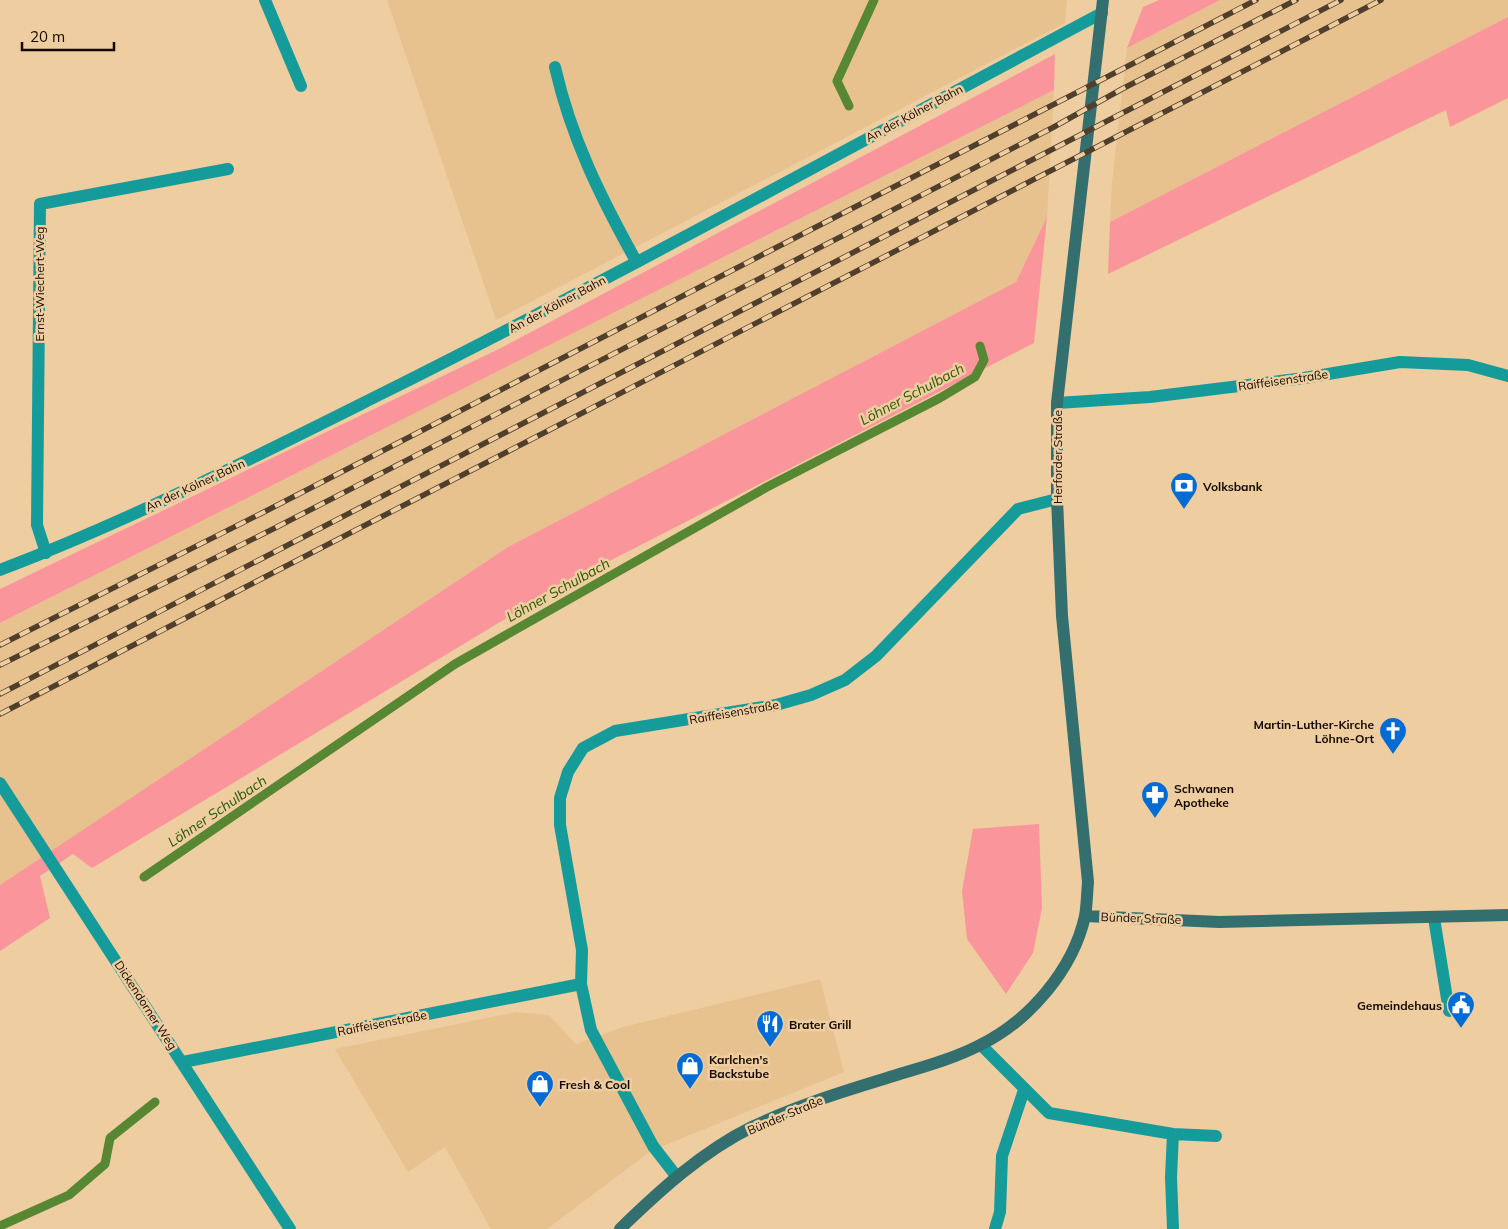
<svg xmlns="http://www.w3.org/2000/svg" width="1508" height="1229" viewBox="0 0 1508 1229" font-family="Mulish,sans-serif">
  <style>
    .built { fill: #e7c28e }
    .green { fill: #fb959c }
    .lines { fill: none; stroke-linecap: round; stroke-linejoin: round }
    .stream { stroke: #578732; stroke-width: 9 }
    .service { stroke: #169b9b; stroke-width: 12 }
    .minor { stroke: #169b9b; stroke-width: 12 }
    .secondary { stroke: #336f6f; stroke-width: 12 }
    .rail-casing { stroke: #503f2c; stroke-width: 5.5 }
    .rail { stroke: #eecda0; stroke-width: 4; stroke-dasharray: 11; stroke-linecap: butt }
    .labels { text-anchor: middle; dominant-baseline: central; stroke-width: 5; stroke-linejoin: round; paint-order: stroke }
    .street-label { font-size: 12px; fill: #140900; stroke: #eecda0 }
    .poi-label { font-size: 12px; font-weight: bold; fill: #140900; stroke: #eecda0; text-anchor: start }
    .water-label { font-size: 14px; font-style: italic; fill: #2a5802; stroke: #eecda0 }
  </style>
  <rect width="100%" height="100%" fill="#eecda0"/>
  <path class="built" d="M387 0H1067L1065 23 496 320Z
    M1220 0H1508V17L1110 222 1112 183 1127 48Z
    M1054 90 1047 217 1016 282 508 547 0 885V623Z
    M820 979 844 1072 651 1151 547 1229H491L445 1147 408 1172 335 1049 516 1012 549 1015 576 1044 623 1027Z"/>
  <path class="green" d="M1159 0H1220L1127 48 1143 7Z
    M1508 17V98L1450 127 1446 110 1108 274 1110 222Z
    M1055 54 1054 90 0 623V589L503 347Z
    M1047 217 1034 343 555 589 92 868 73 854 40 876 50 918 0 951V885L508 547 1016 282Z
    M1039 824 1042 908 1033 953 1006 994 967 939 962 891 973 829Z"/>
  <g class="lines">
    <path class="stream" d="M849 106 837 81 874 0
      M144 877 455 664 767 487 940 398 975 377 984 360 980 346
      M0 1226 69 1195 105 1164 110 1138 155 1102"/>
    <path class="service" d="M265 0 301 86
      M555 67C571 138 601 198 636 261
      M1434 918 1449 1011
      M981 1045 1049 1113 1173 1134 1216 1136
      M1173 1134 1171 1177 1173 1229
      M995 1229 1000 1212 1002 1156 1024 1090"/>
    <path class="minor" d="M1057 403 1150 397 1304 378 1400 362 1468 365 1508 376
      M46 553 37 525 40 204 228 169
      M0 570C131 520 257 456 383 393 625 272 863 140 1102 13
      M0 783 290 1229
      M183 1062 581 984
      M677 1177 653 1146 591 1030 581 984 582 950 560 825V798L568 772 583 748 615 731 776 705 811 695 845 680 876 656 1018 509 1057 499"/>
    <path class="secondary" d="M1085 916 1219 922 1508 915
      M620 1229C659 1191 703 1151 752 1127 796 1106 841 1092 887 1078 919 1068 951 1060 980 1045 1029 1021 1073 970 1085 916 1087 905 1087 893 1088 882L1062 616 1057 499V403L1103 0"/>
    <defs>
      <path id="rail" d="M0 645 264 512 1256 0
        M0 665 273 529 1052 128 1122 89 1296 0
        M0 694 1341 0
        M0 714 1381 0"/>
    </defs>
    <use href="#rail" class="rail-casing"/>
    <use href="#rail" class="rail"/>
  </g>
  <defs>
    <symbol id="bank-pin" viewBox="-11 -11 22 30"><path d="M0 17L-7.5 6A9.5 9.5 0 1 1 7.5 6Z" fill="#026cd4" stroke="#eecda0"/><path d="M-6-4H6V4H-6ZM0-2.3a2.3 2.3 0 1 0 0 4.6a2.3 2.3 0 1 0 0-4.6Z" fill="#fff"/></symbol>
    <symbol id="church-pin" viewBox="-11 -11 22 30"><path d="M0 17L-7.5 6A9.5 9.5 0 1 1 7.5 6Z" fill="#026cd4" stroke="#eecda0"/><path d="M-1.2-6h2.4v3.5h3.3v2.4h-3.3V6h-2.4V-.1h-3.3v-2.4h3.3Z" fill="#fff"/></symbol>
    <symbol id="pharmacy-pin" viewBox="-11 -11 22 30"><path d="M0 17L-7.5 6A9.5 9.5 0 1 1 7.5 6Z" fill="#026cd4" stroke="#eecda0"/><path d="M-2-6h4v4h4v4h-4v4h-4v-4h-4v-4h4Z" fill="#fff"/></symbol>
    <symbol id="civic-pin" viewBox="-11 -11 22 30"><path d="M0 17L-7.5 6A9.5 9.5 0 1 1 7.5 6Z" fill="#026cd4" stroke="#eecda0"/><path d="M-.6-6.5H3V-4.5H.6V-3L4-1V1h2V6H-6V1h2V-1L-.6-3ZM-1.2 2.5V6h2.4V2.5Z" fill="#fff"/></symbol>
    <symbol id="restaurant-pin" viewBox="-11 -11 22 30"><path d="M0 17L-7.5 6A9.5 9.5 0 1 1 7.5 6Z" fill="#026cd4" stroke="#eecda0"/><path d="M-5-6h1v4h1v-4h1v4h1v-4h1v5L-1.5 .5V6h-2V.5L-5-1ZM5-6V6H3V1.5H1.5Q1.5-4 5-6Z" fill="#fff"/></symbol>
    <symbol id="shop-pin" viewBox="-11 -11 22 30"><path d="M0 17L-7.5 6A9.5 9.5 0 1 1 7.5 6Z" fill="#026cd4" stroke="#eecda0"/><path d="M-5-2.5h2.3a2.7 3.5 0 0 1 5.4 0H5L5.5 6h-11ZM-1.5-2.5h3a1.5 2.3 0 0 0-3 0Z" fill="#fff"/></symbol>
  </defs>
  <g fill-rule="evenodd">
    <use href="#bank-pin" x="1168" y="470" width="32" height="43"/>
    <use href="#church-pin" x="1377" y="715" width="32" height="43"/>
    <use href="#pharmacy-pin" x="1139" y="779" width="32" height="43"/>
    <use href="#civic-pin" x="1445" y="989" width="32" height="43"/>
    <use href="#restaurant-pin" x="754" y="1008" width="32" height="43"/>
    <use href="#shop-pin" x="674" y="1050" width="32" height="43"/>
    <use href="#shop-pin" x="524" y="1068" width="32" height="43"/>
  </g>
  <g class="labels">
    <g class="street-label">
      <text transform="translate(914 113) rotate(-28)">An der Kölner Bahn</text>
      <text transform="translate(39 284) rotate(-90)">Ernst-Wiechert-Weg</text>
      <text transform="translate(557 304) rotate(-28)">An der Kölner Bahn</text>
      <text transform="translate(1283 380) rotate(-8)">Raiffeisenstraße</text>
      <text transform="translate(1057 457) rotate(-90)">Herforder Straße</text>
      <text transform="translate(195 485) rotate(-25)">An der Kölner Bahn</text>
      <text transform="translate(734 712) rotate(-10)">Raiffeisenstraße</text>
      <text transform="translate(1141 918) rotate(2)">Bünder Straße</text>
      <text transform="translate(146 1005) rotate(57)">Dickendorner Weg</text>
      <text transform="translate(382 1023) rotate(-11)">Raiffeisenstraße</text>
      <text transform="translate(785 1115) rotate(-23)">Bünder Straße</text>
    </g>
    <g class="poi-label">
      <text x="1203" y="486">Volksbank</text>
      <text x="1374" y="724" text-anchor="end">Martin-Luther-Kirche<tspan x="1374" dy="14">Löhne-Ort</tspan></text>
      <text x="1174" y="788">Schwanen<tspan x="1174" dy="14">Apotheke</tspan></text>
      <text x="1442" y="1005" text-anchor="end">Gemeindehaus</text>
      <text x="789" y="1024">Brater Grill</text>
      <text x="709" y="1059">Karlchen's<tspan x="709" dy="14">Backstube</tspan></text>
      <text x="559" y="1084">Fresh &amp; Cool</text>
    </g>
    <g class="water-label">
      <text transform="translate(912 394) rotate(-28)">Löhner Schulbach</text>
      <text transform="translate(558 590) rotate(-29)">Löhner Schulbach</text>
      <text transform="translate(217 811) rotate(-34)">Löhner Schulbach</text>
    </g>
  </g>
  <path d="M22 42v8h92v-8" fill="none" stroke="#140900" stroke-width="2.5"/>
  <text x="30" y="42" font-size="15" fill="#140900" stroke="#eecda0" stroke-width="4" paint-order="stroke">20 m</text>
</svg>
